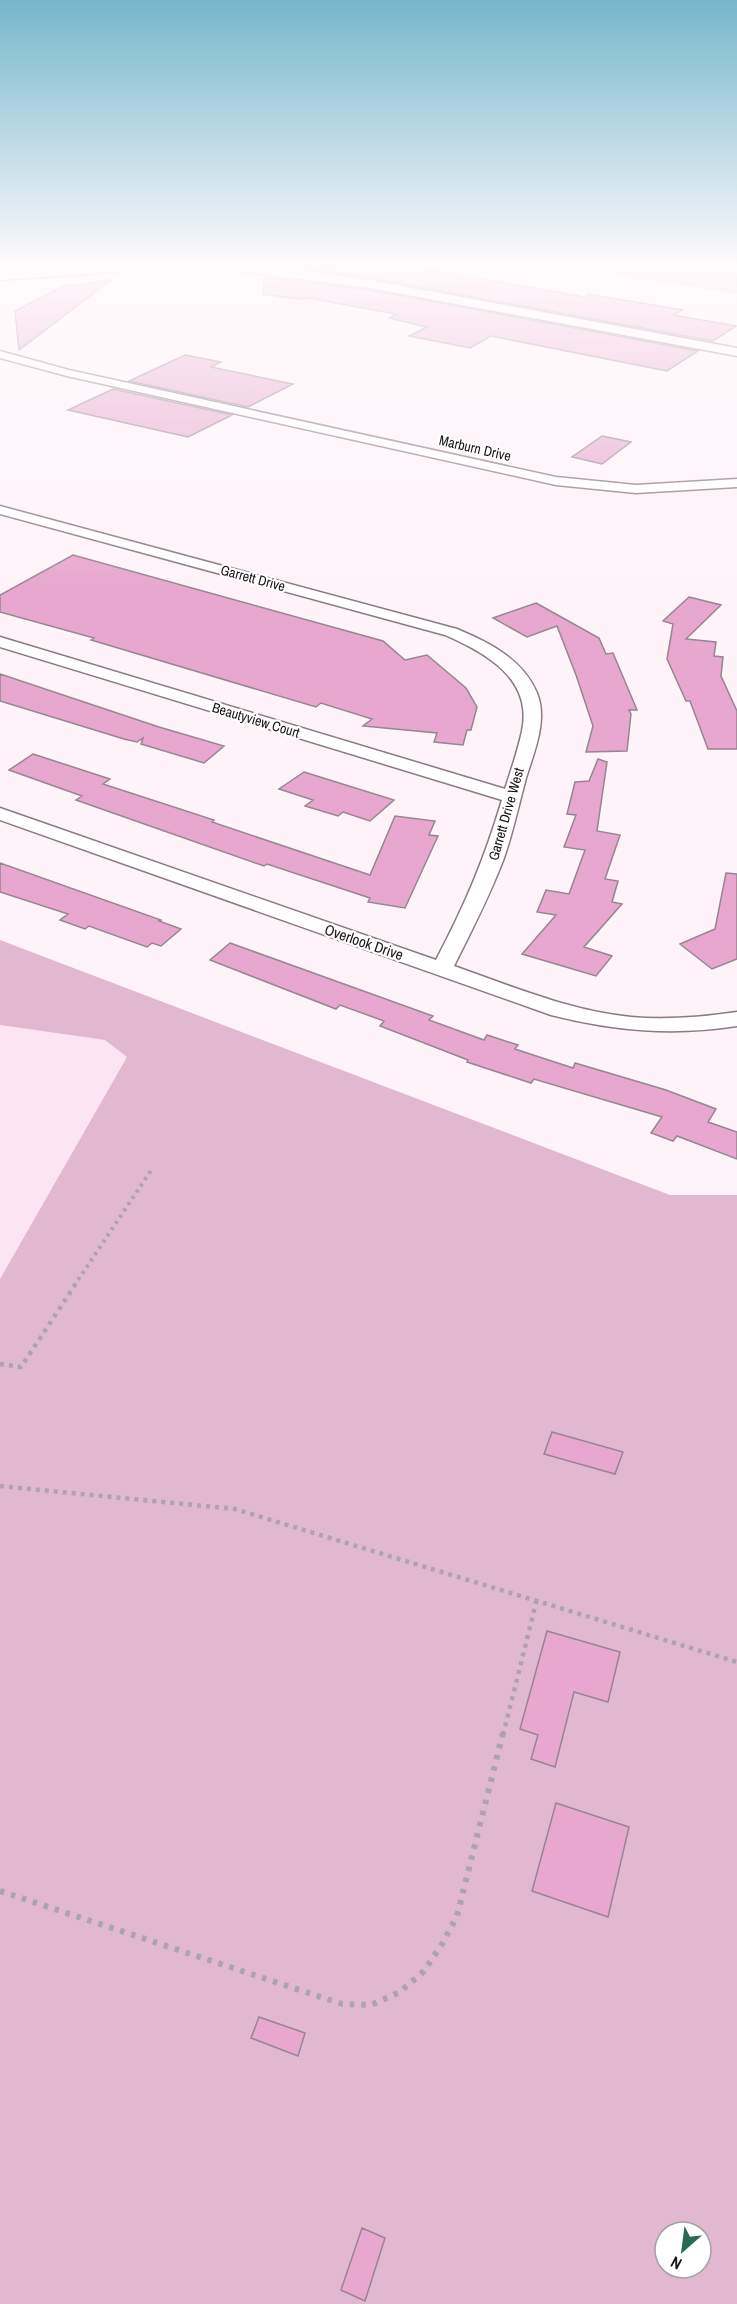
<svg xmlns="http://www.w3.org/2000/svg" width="737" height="2304" viewBox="0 0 737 2304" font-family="'Archivo Narrow',sans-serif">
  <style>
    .built { fill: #fce4f2 }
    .green { fill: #e2b8d0; fill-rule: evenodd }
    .building { fill: #e7a7ce; stroke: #96868f; stroke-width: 1.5 }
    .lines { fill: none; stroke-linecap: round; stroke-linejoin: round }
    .minor-casing { stroke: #897a83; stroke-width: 3 }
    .tertiary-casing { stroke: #897a83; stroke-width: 3 }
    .path-far3 { stroke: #ada4a9; stroke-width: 1.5; stroke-dasharray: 1.5 2; stroke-linecap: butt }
    .path-far2 { stroke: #ada4a9; stroke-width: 4; stroke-dasharray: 3 4.5; stroke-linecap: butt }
    .path-far1 { stroke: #ada4a9; stroke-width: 4.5; stroke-dasharray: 4 5; stroke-linecap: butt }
    .path { stroke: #ada4a9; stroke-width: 6; stroke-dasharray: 4.5 7; stroke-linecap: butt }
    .minor { fill: #fff; fill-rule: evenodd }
    .tertiary { fill: #fff; fill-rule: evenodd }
    .labels { text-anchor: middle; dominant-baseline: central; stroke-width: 4.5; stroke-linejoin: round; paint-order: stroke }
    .far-street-label { font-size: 14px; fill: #1a1518; stroke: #fff }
    .street-label { font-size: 15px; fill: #1a1518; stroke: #fff }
  </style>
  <rect width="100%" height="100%" fill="#fef3f9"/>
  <path class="built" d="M0 1025 105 1040 127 1057 0 1279Z"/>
  <path class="green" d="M570 267H737V294Z
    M0 940 670 1195H737V2304H0V1279L127 1057 105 1040 0 1025ZM665 2232H701V2268H665Z"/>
  <path class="building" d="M294 267H418L584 297 588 294 682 310 674 315 736 326 713 341 370 278Z
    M264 277 370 290 698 351 667 371 491 336 470 348 409 336 427 327 389 318 396 314 308 298 299 299 263 294Z
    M111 280 19 350 15 311 64 286Z
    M185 355 221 362 211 367 293 384 248 407 129 381Z
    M113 389 232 415 188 437 68 410Z
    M602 436 631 442 602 464 572 457Z
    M73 555 383 641 405 660 427 655 466 688 477 707 471 730H467L463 745 434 742 437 733 363 726 372 719 321 703 316 707 91 640 94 638 0 612V595Z
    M689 597 721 605 686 639 716 642 714 656 723 657 721 676 737 711V749H708L690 701H686L667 659 673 624 663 621Z
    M536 603 599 638 606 654 613 653 637 710H629L631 714 627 751 586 752 593 726 576 675 557 626 527 637 493 618Z
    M0 674 159 727 224 746 204 763 141 744 143 738 137 742 124 739 0 701Z
    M33 754 110 779 103 784 214 820 212 822 370 875 395 816 435 821 429 835 438 836 405 908 368 902 370 898 267 864 264 866 76 800 82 796 9 770Z
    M598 759 607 762 597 831 620 835 605 879 618 881 612 902 622 904 584 947 612 956 596 976 522 954 556 915 537 912 546 890 569 894 585 850 564 847 576 815 567 814 575 782 589 781Z
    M304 772 394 800 370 821 343 812 338 816 305 806 313 800 279 789Z
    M0 863 161 920 159 921 181 929 161 946 152 943 147 947 89 926 85 929 60 920 68 914 0 892Z
    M726 873 737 874V959L712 969 680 944 715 929Z
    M230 943 433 1016 429 1020 484 1040 487 1035 518 1045 515 1049 573 1068 575 1063 666 1090 716 1109 708 1122 737 1132V1159L677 1136 673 1141 651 1133 662 1117 534 1079 531 1083 467 1062 468 1060 380 1026 384 1021 340 1005 336 1009 210 960Z
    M552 1432 623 1452 615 1474 544 1454Z
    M547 1631 620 1652 608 1702 574 1692 555 1767 531 1759 538 1735 520 1729Z
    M556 1803 629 1827 608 1917 532 1891Z
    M259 2017 305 2033 298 2056 251 2038Z
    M362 2228 385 2238 365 2301 341 2290Z"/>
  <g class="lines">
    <defs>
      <path id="minor" d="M0 351 69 370 556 477 636 485 737 479V487L636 493 556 485 67 376 0 358Z
        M0 506 457 629C488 642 523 659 537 693 548 720 534 752 526 778 519 804 513 832 504 858 490 895 472 930 454 966 511 986 570 1011 631 1017 666 1020 703 1017 737 1012V1026C673 1036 614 1031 551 1015L0 820V808L436 960C465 905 484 860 502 800L0 647V637L505 789C511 770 518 750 522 731 533 679 486 653 445 635L0 514Z"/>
      <path id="tertiary" d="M72 267H136L130 271 0 280V272Z
        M231 267H275L370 280 737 348V356L370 288 237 271Z"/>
    </defs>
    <use href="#minor" class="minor-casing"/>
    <use href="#tertiary" class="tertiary-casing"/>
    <path class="path-far3" d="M712 267 737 272"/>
    <path class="path-far2" d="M74 1286 152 1169"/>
    <path class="path-far1" d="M0 1364 21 1367 75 1285
      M0 1486 235 1509 737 1662
      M503 1735 537 1599"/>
    <path class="path" d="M0 1891 342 2004 371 2005 400 1992 424 1971 442 1944 457 1916 503 1733"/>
    <use href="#minor" class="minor"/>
    <use href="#tertiary" class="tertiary"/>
  </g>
  <linearGradient id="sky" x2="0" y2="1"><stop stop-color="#75b7cc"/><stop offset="0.45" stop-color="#fffafc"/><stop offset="1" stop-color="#fffafc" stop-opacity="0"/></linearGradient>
  <rect width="737" height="590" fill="url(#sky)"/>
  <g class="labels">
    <g class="far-street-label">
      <text transform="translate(475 448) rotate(13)">Marburn Drive</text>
      <text transform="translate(253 578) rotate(15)">Garrett Drive</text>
      <text transform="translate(256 720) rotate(17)">Beautyview Court</text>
      <text transform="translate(506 814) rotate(-74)">Garrett Drive West</text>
    </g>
    <g class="street-label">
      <text transform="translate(364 942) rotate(19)">Overlook Drive</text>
    </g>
  </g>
  <g transform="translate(683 2250) rotate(208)"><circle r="28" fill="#ffffff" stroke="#a3a1a3" stroke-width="1.5"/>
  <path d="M0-4.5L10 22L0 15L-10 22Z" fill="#296956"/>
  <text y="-9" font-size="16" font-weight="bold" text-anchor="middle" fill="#1a1518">N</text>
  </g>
</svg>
